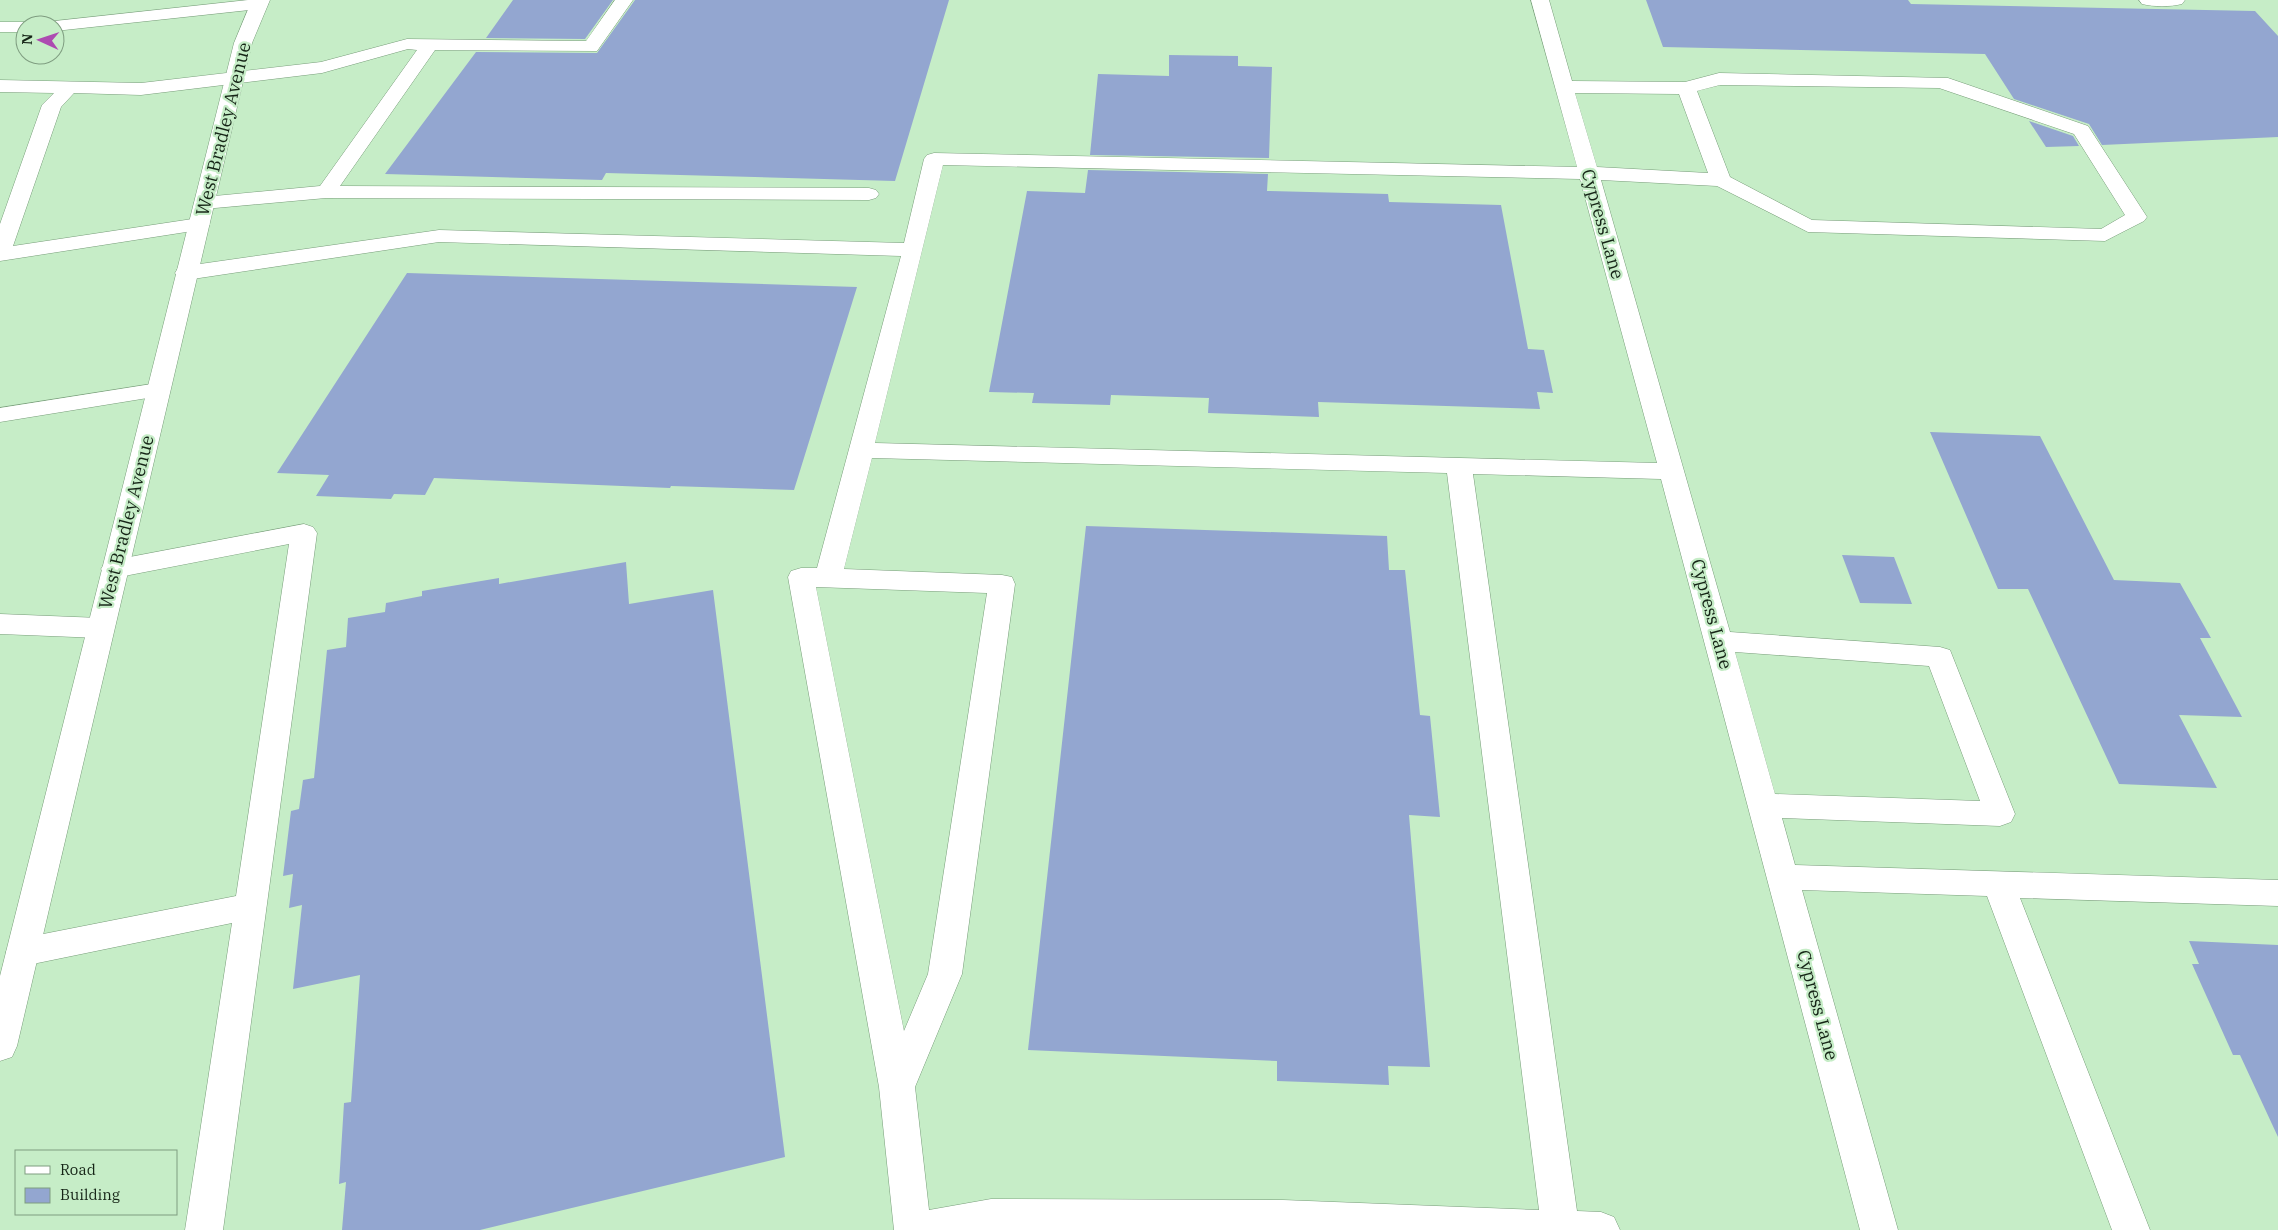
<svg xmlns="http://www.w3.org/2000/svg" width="2278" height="1230" viewBox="0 0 2278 1230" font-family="'IBM Plex Serif',serif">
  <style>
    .building { fill: #93a6d0 }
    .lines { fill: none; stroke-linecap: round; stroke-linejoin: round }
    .minor-casing { stroke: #789d7a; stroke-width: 1 }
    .major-casing { stroke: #789d7a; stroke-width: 1 }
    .minor { fill: #fff; fill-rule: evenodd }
    .major { fill: #fff; fill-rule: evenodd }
    .labels { text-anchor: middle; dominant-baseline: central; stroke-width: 4.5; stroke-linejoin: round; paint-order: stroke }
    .street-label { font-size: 18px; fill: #152416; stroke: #c6edc7 }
  </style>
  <rect width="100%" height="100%" fill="#c6edc7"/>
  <path class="building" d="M513 0H613L585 39 486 38Z
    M635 0H949L895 181 606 173 602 180 385 174 476 52 597 53Z
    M1646 0H1908L1911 4 2255 11 2278 36V137L2102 145 2089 124 2014 99 1985 54 1663 47Z
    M1169 55 1238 56V66L1272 67 1269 158 1090 155 1098 74 1169 76Z
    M2029 121 2073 136 2079 146 2046 147Z
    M1088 170 1268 174 1267 191 1388 194 1389 202 1501 205 1528 349 1544 350 1553 393 1537 392 1540 409 1318 402 1319 417 1208 413 1209 398 1111 395 1110 405 1032 403 1034 393 989 392 1027 191 1085 193Z
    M407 273 857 287 794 490 671 486 670 488 434 478 425 495 394 494 391 499 316 496 329 475 277 473Z
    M1930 432 2040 436 2114 580 2180 583 2211 638H2200L2242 717 2179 715 2217 788 2119 784 2028 589H1998Z
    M1086 526 1387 536 1389 570H1405L1420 715 1430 716 1440 817 1409 815 1430 1067 1388 1066 1389 1085 1277 1081V1061L1028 1050Z
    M1842 555 1894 557 1912 604 1860 603Z
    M626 562 629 604 713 590 785 1157 480 1230H342L346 1182 339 1184 344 1103 351 1102 360 975 293 989 302 905 289 908 293 874 283 876 291 811 299 809 303 780 314 778 327 650 346 647 348 618 385 612 386 603 422 596V591L499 578V584Z
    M2189 941 2278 945V1137L2240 1055H2233L2192 964H2199Z"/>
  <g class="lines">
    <defs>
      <path id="minor" d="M248 0H264L268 4 265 8 259 9 55 31V25H47L55 21Z
        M615 0H633L597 51 435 50 340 186 869 188 876 190 879 194 876 198 869 200 326 198 204 209 197 207 194 203 197 199 204 197 320 186 417 50 408 49 322 73 141 95 74 93 61 107 13 246 199 218 206 220 210 224 206 228 199 230 0 261V224L42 105 54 93 0 92V80L141 83 321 62 407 39 586 41Z
        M1531 0H1549L1572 81 1685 82 1719 73 1948 78 2088 126 2147 217 2144 221 2105 241 1808 232 1717 186 1601 180 1730 632 1940 647 1950 650 2015 814 2011 822 2000 826 1782 818 1795 865 2278 880V906L2020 898 2150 1230H2112L1987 896 1802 890 1898 1230H1860L1661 479 1473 474 1577 1211 1601 1212 1614 1217 1620 1230H894L879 1087 788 577 791 571 801 568H817L901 256 439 242 186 280 178 278 175 273 178 268 186 266 439 230 904 243 924 159 927 155 934 153 1577 167ZM1720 85 1939 88 2074 134 2125 215 2101 229 1812 220 1730 177 1697 91ZM1575 93 1679 94 1708 173 1597 167ZM943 165 1580 179 1657 463 875 443ZM872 458 1447 473 1539 1210 1283 1200 991 1199 929 1210 915 1087 962 974 1015 584 1012 577 1002 575 844 569ZM816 587 987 593 928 974 904 1031ZM1735 652 1929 666 1980 801 1775 794Z
        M2139 0H2185L2182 4C2170 7 2154 7 2142 4Z
        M0 22H25L33 25H25V32H0Z
        M158 383 166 385 170 390 166 395 0 422V408Z
        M304 524 313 527 317 533 223 1230H185L232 923 23 966 11 962 6 952 11 942 23 938 236 896 289 544 114 578 105 575 101 569 105 563 114 560Z
        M0 614 100 618 110 621 114 628 110 635 100 638 0 634Z"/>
      <path id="major" d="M252 0H270L252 43 17 1046 12 1057 0 1061V976L234 43Z"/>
    </defs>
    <use href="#minor" class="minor-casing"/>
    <use href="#major" class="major-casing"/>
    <use href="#minor" class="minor"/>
    <use href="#major" class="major"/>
  </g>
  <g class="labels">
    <g class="street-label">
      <text transform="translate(223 129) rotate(-76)">West Bradley Avenue</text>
      <text transform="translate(1603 224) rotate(74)">Cypress Lane</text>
      <text transform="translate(126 522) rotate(-76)">West Bradley Avenue</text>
      <text transform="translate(1712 614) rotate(75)">Cypress Lane</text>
      <text transform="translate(1818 1005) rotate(75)">Cypress Lane</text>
    </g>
  </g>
  <rect x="15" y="1150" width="162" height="65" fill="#c6edc7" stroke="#7f9d80"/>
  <rect x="25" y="1166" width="25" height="8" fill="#ffffff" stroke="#7f9d80"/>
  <text x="60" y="1175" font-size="15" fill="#152416">Road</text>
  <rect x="25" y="1188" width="25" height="15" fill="#93a6d0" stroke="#7f9d80"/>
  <text x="60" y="1200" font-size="15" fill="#152416">Building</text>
  <g transform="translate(40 40) rotate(273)"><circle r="24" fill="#c6edc7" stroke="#7f9d80"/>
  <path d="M0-4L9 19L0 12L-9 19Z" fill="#ad4bb1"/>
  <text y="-8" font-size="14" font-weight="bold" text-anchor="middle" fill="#152416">N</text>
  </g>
</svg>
